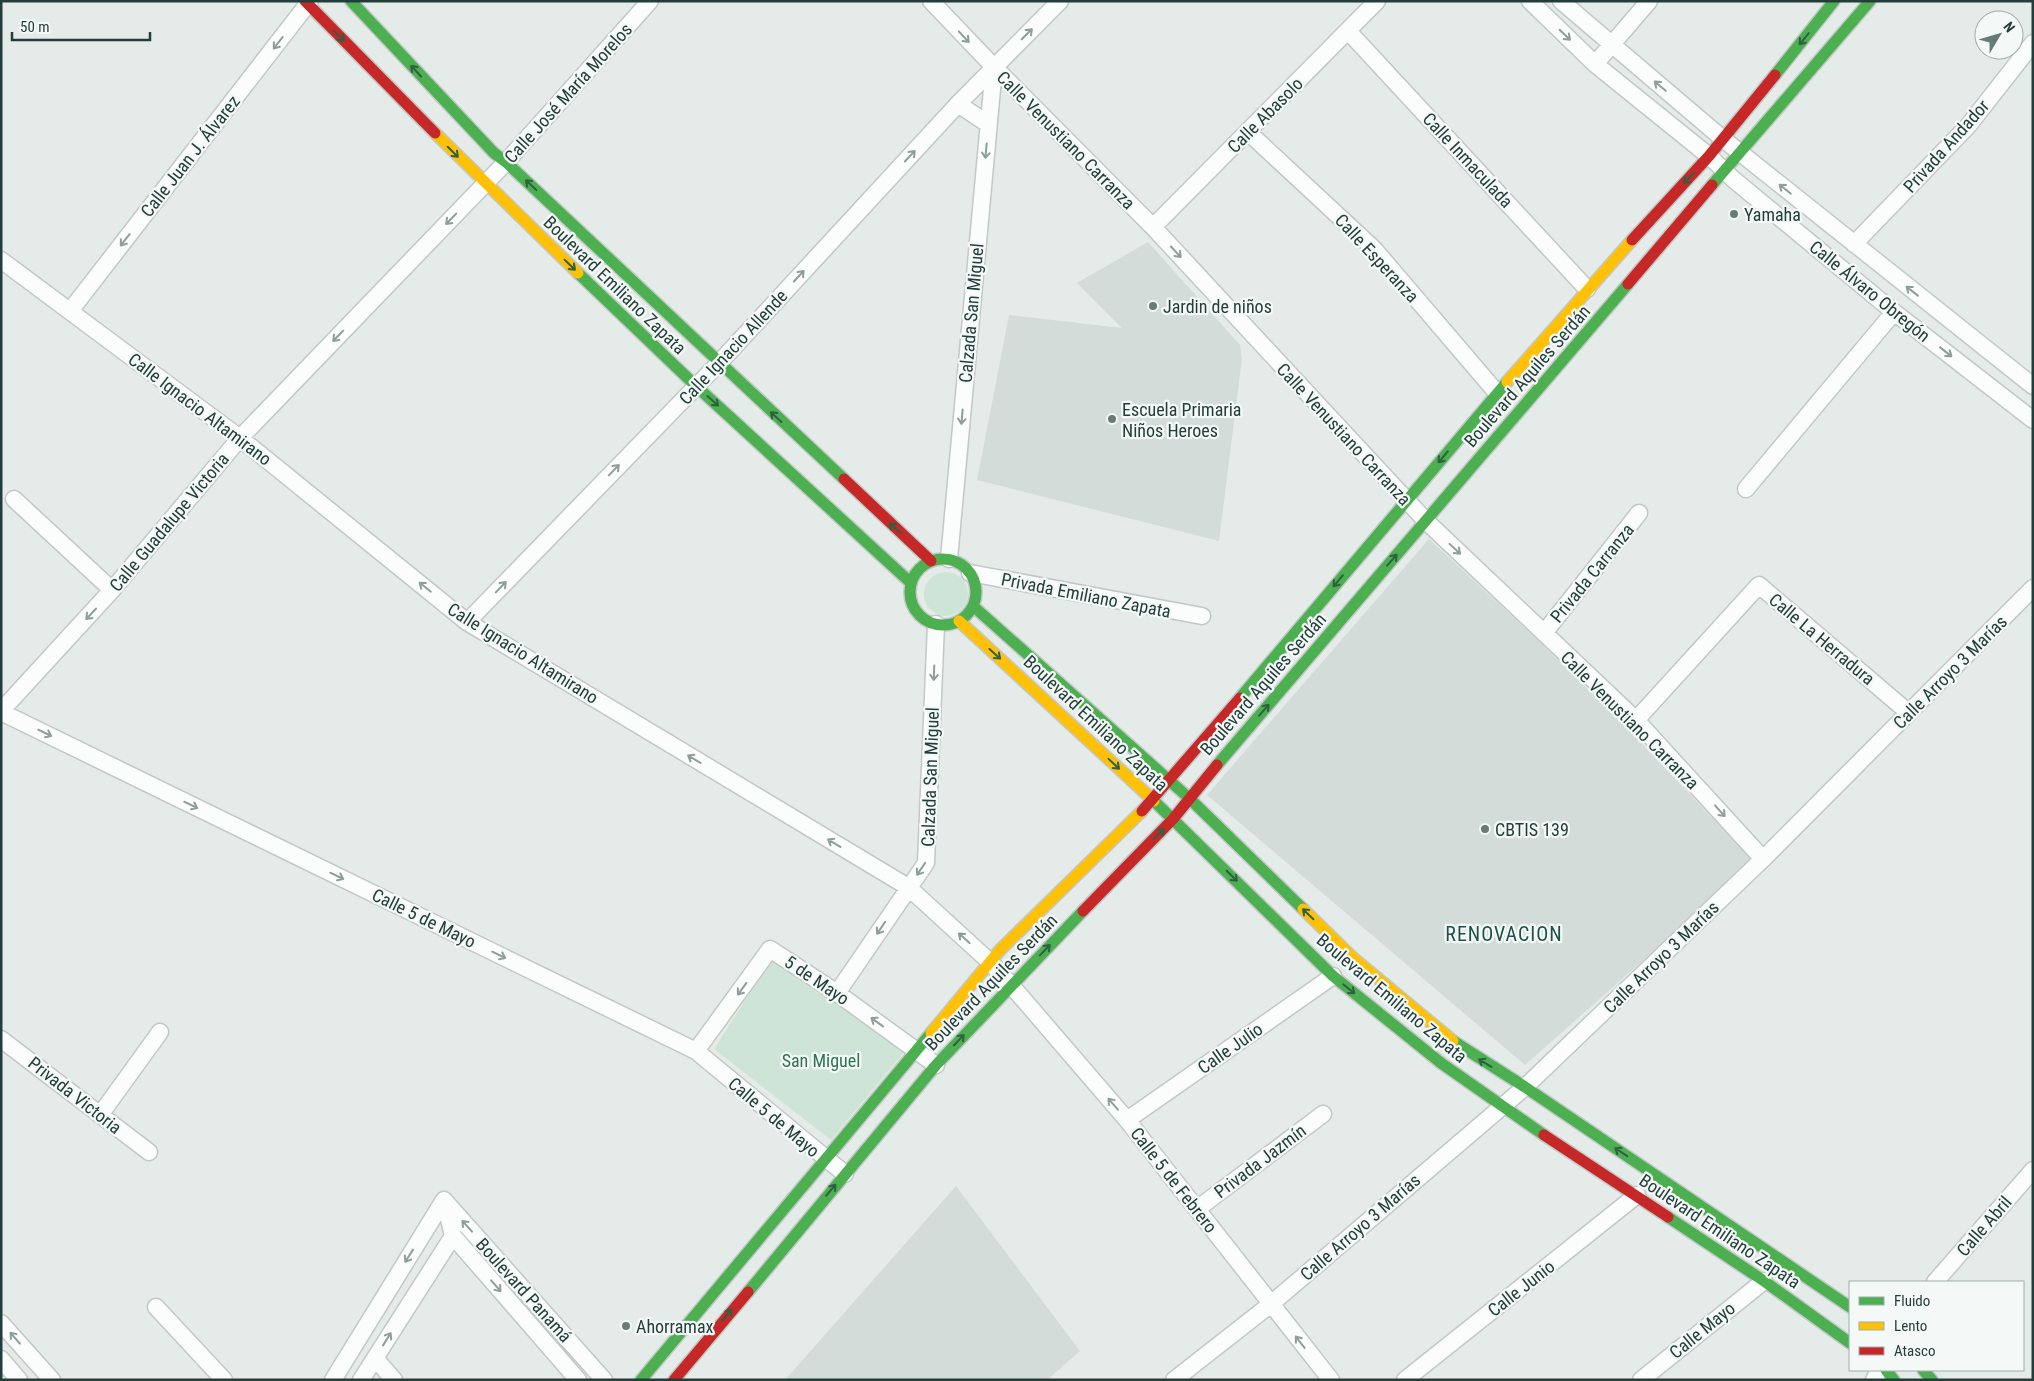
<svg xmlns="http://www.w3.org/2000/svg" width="2034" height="1381" viewBox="0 0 2034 1381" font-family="'Roboto Condensed',sans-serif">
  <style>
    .built { fill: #d3dcd9 }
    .green { fill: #cee4d7 }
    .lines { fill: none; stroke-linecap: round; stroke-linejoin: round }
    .street-casing { stroke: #c2c8c6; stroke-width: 19 }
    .fast-casing { stroke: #c1c8c6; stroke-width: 14 }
    .slow-casing { stroke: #c1c8c6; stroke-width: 14 }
    .jam-casing { stroke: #c1c8c6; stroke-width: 14 }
    .street { stroke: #fbfcfc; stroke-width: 16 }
    .fast { stroke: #4caf50; stroke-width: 11 }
    .slow { stroke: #ffc107; stroke-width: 11 }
    .jam { stroke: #c62828; stroke-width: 11 }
    .oneway { stroke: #8f9d9b }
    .oneway2 { stroke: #2f6041 }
    .poi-dot { fill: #677b77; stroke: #f4f9f7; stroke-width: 2 }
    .labels { text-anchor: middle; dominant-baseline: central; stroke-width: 4.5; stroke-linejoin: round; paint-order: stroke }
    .street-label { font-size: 18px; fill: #233e3a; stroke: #f4f9f7 }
    .poi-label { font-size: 18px; fill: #233e3a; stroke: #f4f9f7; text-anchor: start }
    .park-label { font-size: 18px; fill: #2d7552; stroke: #f4f9f7 }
    .quarter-label { font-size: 20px; letter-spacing: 1px; fill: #1e514b; stroke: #f4f9f7 }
  </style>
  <rect width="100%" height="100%" fill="#e5ebe9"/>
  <path class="built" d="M1148 242 1240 345 1242 358 1219 541 977 480 1009 315 1122 328 1077 283Z
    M1429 539 1539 641 1626 727 1754 862 1525 1065 1207 795Z
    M956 1186 1080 1351 1047 1380H785Z"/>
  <path class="green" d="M924 594a22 22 0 1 1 44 0a22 22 0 1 1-44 0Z
    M771 960 837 1001 906 1050 831 1140 714 1049Z"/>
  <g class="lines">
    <defs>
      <path id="street" d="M931 1 994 67 1153 227 1426 521 1636 720 1763 859
        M1530 1 1595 64 1709 156 1733 179 1894 312 2033 420
        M1561 1 1723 139 2033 386
        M1348 31 1587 289
        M1595 64 1649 1
        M958 104 988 124
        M1248 132 1374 249 1497 393
        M1153 227 1377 1
        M1854 244 1968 126 2033 43
        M1 260 240 438 467 622 908 887 990 962 1011 985 1127 1120 1331 1380
        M70 311 310 1
        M1746 489 1894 312
        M14 499 112 590
        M949 559 994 67
        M970 573 1202 616
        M467 622 719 363 958 104 1060 1
        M1544 633 1639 513
        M1 711 112 590 240 438 506 162 650 1
        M1 712 696 1051 845 1174
        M1636 720 1759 585 1909 713
        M837 993 926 863 936 624
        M1 1039 149 1152
        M696 1051 770 949 837 993 936 1065
        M100 1115 160 1032
        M1127 1120 1333 976
        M444 1200 604 1380
        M445 1202 453 1236 578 1380
        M1197 1209 1323 1114
        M1935 1282 2033 1170
        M156 1307 224 1380
        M1 1323 52 1380
        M375 1358 394 1380
        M1 1359 19 1380
        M333 1380 444 1200
        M361 1380 453 1236
        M1174 1380 1271 1304 1525 1087 1763 859 2033 588
        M1405 1380 1637 1195
        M1641 1380 1764 1281
        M1874 1380 1879 1370"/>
      <path id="fast" d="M351 1 494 153 506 162 844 479
        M1775 75 1834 1
        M1712 185 1870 1
        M578 273 696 386 911 583
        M910 592a33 33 0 1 1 66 0a33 33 0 1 1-66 0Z
        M973 606 1189 798 1303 909
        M1240 698 1507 382
        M1217 765 1628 284
        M1154 801 1333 976 1441 1063 1544 1135
        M1453 1041 1525 1087 1850 1307
        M1668 1217 1764 1281 1850 1343
        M748 1292 936 1065 1083 911
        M1886 1370 1894 1380
        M1923 1370 1932 1380
        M641 1380 931 1033"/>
      <path id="slow" d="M435 133 578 273
        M1507 382 1632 240
        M959 621 1154 801
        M1303 909 1353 958 1453 1041
        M931 1033 1000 950 1142 811"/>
      <path id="jam" d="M305 1 435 133
        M1632 240 1709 156 1775 75
        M1628 284 1712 185
        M844 479 931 561
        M1142 811 1240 698
        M1083 911 1173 819 1217 765
        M1544 1135 1668 1217
        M674 1380 748 1292"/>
    </defs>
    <use href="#street" class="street-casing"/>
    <use href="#fast" class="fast-casing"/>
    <use href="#slow" class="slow-casing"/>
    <use href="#jam" class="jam-casing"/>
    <use href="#street" class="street"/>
    <use href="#fast" class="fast"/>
    <use href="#slow" class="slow"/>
    <use href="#jam" class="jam"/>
  </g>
  <defs><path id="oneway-shaft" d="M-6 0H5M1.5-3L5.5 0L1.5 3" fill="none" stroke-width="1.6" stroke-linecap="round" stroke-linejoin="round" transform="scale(1.25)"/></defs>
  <g class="oneway">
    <use href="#oneway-shaft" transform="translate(1027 34) rotate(-45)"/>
    <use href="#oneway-shaft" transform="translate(1565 35) rotate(44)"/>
    <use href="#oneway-shaft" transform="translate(964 37) rotate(47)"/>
    <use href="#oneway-shaft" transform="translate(278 43) rotate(128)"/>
    <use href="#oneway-shaft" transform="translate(1660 86) rotate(-140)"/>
    <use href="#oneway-shaft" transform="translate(986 151) rotate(95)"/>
    <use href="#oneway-shaft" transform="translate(910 156) rotate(-47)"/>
    <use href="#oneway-shaft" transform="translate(1785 189) rotate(-141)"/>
    <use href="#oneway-shaft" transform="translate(451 219) rotate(134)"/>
    <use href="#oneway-shaft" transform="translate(125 240) rotate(128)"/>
    <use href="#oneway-shaft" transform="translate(1176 252) rotate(47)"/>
    <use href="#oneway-shaft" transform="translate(799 276) rotate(-47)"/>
    <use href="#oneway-shaft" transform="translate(1912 291) rotate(-142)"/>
    <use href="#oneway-shaft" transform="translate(338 336) rotate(134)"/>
    <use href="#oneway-shaft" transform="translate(1946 352) rotate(38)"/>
    <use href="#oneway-shaft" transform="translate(962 417) rotate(95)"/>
    <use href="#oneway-shaft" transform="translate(614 470) rotate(-46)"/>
    <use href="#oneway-shaft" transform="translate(1455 549) rotate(43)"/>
    <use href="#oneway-shaft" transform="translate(425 587) rotate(-141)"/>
    <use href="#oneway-shaft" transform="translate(501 587) rotate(-46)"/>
    <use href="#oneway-shaft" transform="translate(91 614) rotate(133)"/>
    <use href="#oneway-shaft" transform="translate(934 673) rotate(92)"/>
    <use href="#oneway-shaft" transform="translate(45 733) rotate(26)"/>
    <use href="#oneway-shaft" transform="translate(694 759) rotate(-149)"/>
    <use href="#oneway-shaft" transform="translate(191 805) rotate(26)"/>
    <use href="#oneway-shaft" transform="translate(1720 811) rotate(48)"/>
    <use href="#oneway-shaft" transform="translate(834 843) rotate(-149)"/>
    <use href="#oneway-shaft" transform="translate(921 869) rotate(124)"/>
    <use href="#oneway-shaft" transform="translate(337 876) rotate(26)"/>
    <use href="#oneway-shaft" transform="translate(881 928) rotate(124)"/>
    <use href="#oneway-shaft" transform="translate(964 938) rotate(-138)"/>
    <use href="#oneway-shaft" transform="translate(499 955) rotate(26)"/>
    <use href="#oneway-shaft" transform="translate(742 989) rotate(126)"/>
    <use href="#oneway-shaft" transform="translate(877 1022) rotate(-144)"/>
    <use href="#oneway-shaft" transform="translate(1113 1104) rotate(-131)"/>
    <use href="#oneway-shaft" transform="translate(467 1226) rotate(-132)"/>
    <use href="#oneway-shaft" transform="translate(409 1256) rotate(122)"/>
    <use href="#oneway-shaft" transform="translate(496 1286) rotate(49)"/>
    <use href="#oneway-shaft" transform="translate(15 1338) rotate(-131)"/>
    <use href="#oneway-shaft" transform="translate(387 1339) rotate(-58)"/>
    <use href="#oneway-shaft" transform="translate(1300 1342) rotate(-128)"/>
  </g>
  <g class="oneway2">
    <use href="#oneway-shaft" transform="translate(339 36) rotate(45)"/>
    <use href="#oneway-shaft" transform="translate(1804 39) rotate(129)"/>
    <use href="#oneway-shaft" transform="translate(416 71) rotate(-133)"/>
    <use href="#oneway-shaft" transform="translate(453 152) rotate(45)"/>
    <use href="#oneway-shaft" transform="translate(1689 178) rotate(133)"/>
    <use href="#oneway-shaft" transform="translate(531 185) rotate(-137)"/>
    <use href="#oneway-shaft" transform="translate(570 265) rotate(44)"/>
    <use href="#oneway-shaft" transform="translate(713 401) rotate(42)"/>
    <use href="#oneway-shaft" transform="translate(776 417) rotate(-137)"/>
    <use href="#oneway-shaft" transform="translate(1443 457) rotate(130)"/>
    <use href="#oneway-shaft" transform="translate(895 528) rotate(-137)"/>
    <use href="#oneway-shaft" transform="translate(1392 560) rotate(-49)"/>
    <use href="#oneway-shaft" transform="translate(1338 581) rotate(130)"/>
    <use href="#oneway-shaft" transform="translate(995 654) rotate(42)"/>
    <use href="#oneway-shaft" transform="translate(1264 710) rotate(-49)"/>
    <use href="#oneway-shaft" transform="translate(1114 764) rotate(43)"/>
    <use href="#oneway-shaft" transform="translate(1159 834) rotate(-46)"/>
    <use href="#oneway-shaft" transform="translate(1232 876) rotate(45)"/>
    <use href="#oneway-shaft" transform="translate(1308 914) rotate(-136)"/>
    <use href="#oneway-shaft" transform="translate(1045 950) rotate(-46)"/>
    <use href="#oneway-shaft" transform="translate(1349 989) rotate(39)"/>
    <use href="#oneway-shaft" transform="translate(959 1040) rotate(-47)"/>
    <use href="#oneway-shaft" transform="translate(1485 1063) rotate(-149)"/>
    <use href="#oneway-shaft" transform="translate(1621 1152) rotate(-146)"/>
    <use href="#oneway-shaft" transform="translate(831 1190) rotate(-50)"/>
    <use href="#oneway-shaft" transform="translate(727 1315) rotate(-50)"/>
  </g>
  <g class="poi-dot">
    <circle cx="1734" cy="214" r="5"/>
    <circle cx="1153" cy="306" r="5"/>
    <circle cx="1112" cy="419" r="5"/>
    <circle cx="1485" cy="829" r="5"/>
    <circle cx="626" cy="1326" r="5"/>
  </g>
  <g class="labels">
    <g class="street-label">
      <text transform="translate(568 93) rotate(-48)">Calle José María Morelos</text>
      <text transform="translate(1265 115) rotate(-45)">Calle Abasolo</text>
      <text transform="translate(1066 140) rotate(45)">Calle Venustiano Carranza</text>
      <text transform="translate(1946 146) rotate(-48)">Privada Andador</text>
      <text transform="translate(190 156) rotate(-52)">Calle Juan J. Álvarez</text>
      <text transform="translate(1468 160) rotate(47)">Calle Inmaculada</text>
      <text transform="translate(1377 258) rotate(47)">Calle Esperanza</text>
      <text transform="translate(615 285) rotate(44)">Boulevard Emiliano Zapata</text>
      <text transform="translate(1870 291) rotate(39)">Calle Álvaro Obregón</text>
      <text transform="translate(971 313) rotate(-85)">Calzada San Miguel</text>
      <text transform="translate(733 347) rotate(-47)">Calle Ignacio Allende</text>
      <text transform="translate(1527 376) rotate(-49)">Boulevard Aquiles Serdán</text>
      <text transform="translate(200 409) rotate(37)">Calle Ignacio Altamirano</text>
      <text transform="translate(1344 434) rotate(47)">Calle Venustiano Carranza</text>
      <text transform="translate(169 522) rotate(-50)">Calle Guadalupe Victoria</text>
      <text transform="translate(1592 573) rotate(-51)">Privada Carranza</text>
      <text transform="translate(1086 595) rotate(11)">Privada Emiliano Zapata</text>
      <text transform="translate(1822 639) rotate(40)">Calle La Herradura</text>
      <text transform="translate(523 653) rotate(32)">Calle Ignacio Altamirano</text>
      <text transform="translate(1950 672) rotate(-45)">Calle Arroyo 3 Marías</text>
      <text transform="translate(1263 684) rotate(-49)">Boulevard Aquiles Serdán</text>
      <text transform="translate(1630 720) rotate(45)">Calle Venustiano Carranza</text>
      <text transform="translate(1096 723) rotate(43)">Boulevard Emiliano Zapata</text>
      <text transform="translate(930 777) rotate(-88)">Calzada San Miguel</text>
      <text transform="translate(424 918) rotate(26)">Calle 5 de Mayo</text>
      <text transform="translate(1661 957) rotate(-44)">Calle Arroyo 3 Marías</text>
      <text transform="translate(817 980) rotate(34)">5 de Mayo</text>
      <text transform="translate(991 982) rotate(-46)">Boulevard Aquiles Serdán</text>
      <text transform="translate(1392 998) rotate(40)">Boulevard Emiliano Zapata</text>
      <text transform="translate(1230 1048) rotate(-35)">Calle Julio</text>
      <text transform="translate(75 1095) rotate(38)">Privada Victoria</text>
      <text transform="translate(774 1117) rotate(40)">Calle 5 de Mayo</text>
      <text transform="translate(1260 1161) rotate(-37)">Privada Jazmín</text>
      <text transform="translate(1174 1180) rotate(52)">Calle 5 de Febrero</text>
      <text transform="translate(1984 1226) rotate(-49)">Calle Abril</text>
      <text transform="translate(1360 1227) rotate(-41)">Calle Arroyo 3 Marías</text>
      <text transform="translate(1720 1231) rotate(34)">Boulevard Emiliano Zapata</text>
      <text transform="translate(1521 1288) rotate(-38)">Calle Junio</text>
      <text transform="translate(524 1290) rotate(48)">Boulevard Panamá</text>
      <text transform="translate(1702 1330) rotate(-39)">Calle Mayo</text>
    </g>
    <g class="poi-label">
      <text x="1744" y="214">Yamaha</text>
      <text x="1163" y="306">Jardin de niños</text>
      <text x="1122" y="409">Escuela Primaria<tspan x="1122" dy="21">Niños Heroes</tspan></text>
      <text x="1495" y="829">CBTIS 139</text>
      <text x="636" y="1326">Ahorramax</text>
    </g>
    <g class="park-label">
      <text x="821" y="1060">San Miguel</text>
    </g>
    <g class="quarter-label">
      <text x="1504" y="934">RENOVACION</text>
    </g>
  </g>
  <rect width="2034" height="1381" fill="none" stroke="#233e3a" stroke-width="5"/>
  <rect x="1849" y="1281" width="175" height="90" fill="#f4f9f7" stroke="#a0aeab"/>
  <rect x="1859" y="1297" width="25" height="8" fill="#4caf50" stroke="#a0aeab"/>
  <text x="1894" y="1306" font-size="15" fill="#233e3a">Fluido</text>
  <rect x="1859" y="1322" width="25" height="8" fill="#ffc107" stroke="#a0aeab"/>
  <text x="1894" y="1331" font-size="15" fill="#233e3a">Lento</text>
  <rect x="1859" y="1347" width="25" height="8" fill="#c62828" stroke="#a0aeab"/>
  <text x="1894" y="1356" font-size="15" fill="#233e3a">Atasco</text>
  <g transform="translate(1999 35) rotate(52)"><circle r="24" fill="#f4f9f7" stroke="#a0aeab"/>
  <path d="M0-4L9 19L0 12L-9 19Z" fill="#677b77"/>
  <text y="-8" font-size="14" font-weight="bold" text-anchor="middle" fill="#233e3a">N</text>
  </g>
  <path d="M12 32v8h138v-8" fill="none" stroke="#233e3a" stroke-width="2.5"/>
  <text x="20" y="32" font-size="15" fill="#233e3a" stroke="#f4f9f7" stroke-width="4" paint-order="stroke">50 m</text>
</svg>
